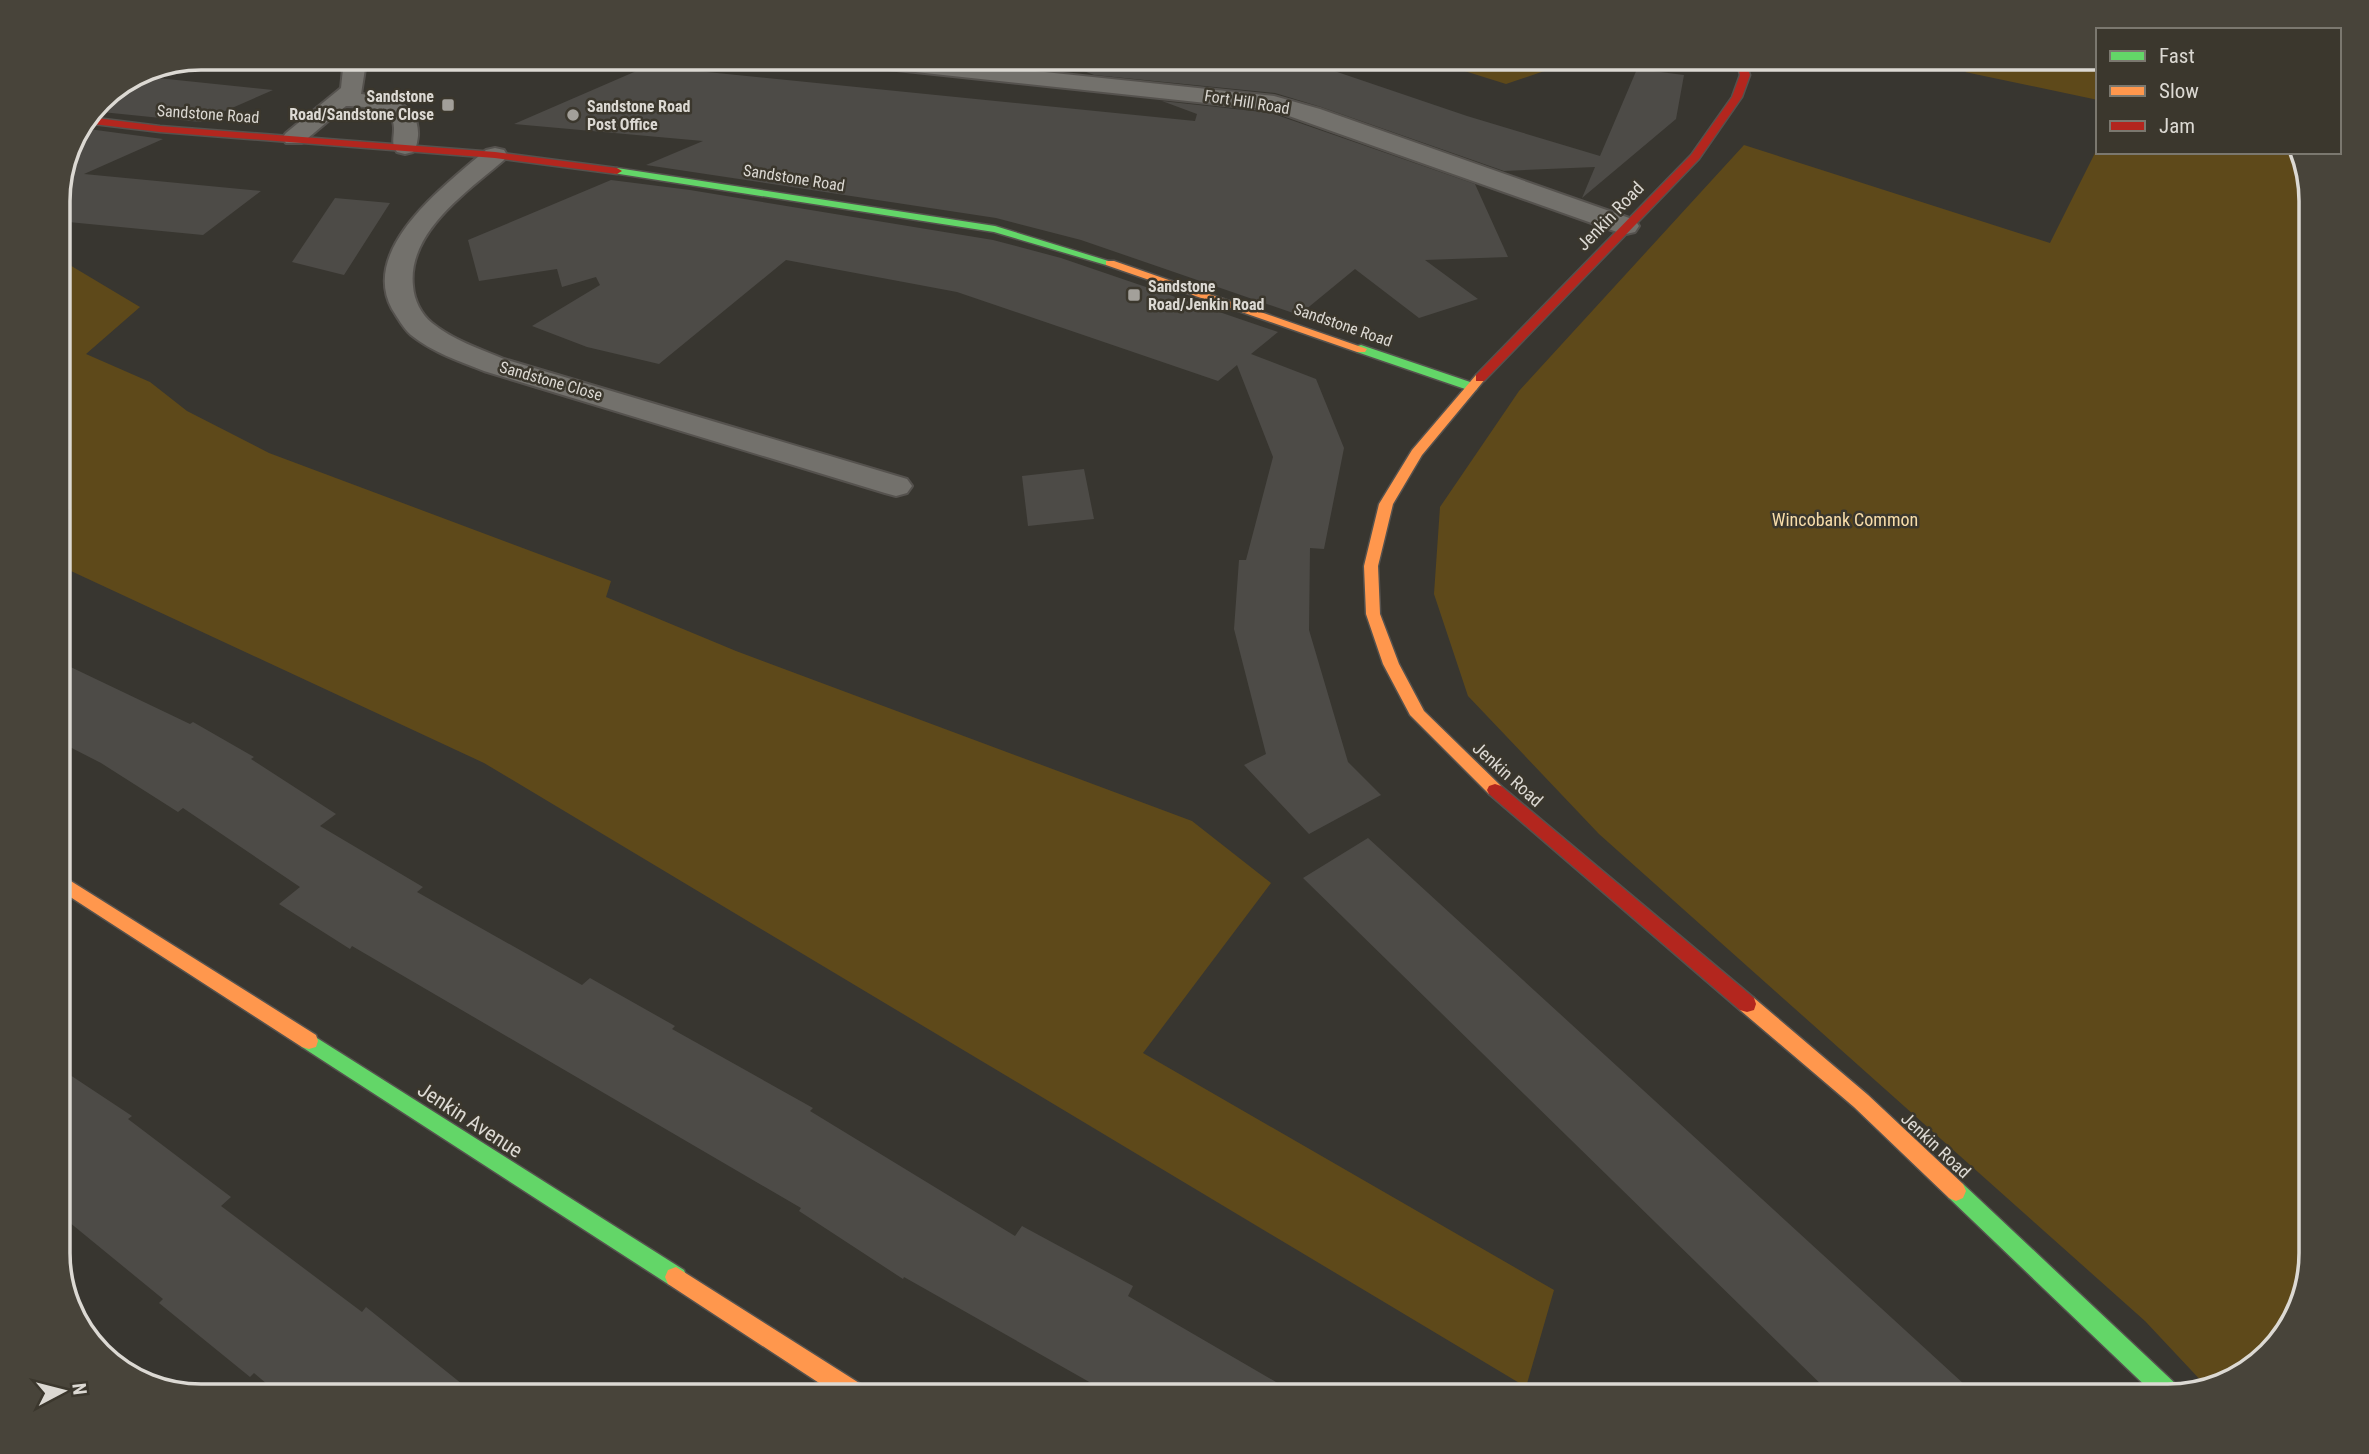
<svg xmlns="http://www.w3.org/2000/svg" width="2369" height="1454" viewBox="0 0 2369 1454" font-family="'Roboto Condensed',sans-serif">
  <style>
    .green { fill: #5e491a }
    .building { fill: #4d4b47 }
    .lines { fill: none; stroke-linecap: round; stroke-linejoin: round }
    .street-casing { stroke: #55524e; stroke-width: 4 }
    .fast-casing { stroke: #55524e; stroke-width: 3 }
    .slow-casing { stroke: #55524e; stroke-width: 3 }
    .jam-casing { stroke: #55524e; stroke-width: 3 }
    .street { fill: #73716c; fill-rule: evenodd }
    .fast { fill: #63d668; fill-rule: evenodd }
    .slow { fill: #ff974d; fill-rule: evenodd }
    .jam { fill: #b3261e; fill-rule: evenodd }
    .poi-dot { fill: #a3a09a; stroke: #3b372d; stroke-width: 2.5 }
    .labels { text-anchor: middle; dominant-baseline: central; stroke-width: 5; stroke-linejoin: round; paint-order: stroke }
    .far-poi-label { font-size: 16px; font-weight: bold; fill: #dcd9d3; stroke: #3b372d; text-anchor: start }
    .far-street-label { font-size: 16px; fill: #dcd9d3; stroke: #3b372d }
    .street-label { font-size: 18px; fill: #dcd9d3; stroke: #3b372d }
    .park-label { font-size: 18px; fill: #f8ddaa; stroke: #3b372d }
    .near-street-label { font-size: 21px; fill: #dcd9d3; stroke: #3b372d }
    .rim { fill: none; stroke: #dcd9d3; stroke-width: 3.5 }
  </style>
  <rect width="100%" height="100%" fill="#383630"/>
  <path class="green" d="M1423 58H1555L1562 65 1506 84Z
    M1981 58H2098V100L1965 72Z
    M1744 145 2050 243 2098 147V152H2299L2311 192V1253L2292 1325 2240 1377 2206 1386 2145 1321 1599 834 1468 696 1434 594 1440 507 1519 391Z
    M58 258 140 307 86 354 150 382 187 411 269 453 611 581 606 597 736 651 1192 821 1271 883 1143 1053 1554 1290 1526 1387 484 763 58 565Z"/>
  <path class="building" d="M1062 58H1296L1467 116 1600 156 1637 69 1684 75 1676 119 1582 198 1595 167 1504 171 1321 107 1275 93 1094 75 1061 62Z
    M648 66 1195 121 1197 114 1162 101 1271 113 1475 184 1508 257 1425 260 1478 299 1419 318 1355 269 1299 315 1081 240 996 218 646 165 703 141 514 124Z
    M148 77 273 90 200 122 92 111Z
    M81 128 163 139 84 174 261 191 203 235 58 221V192L69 146Z
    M611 180 690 190 993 240 1061 258 1278 332 1251 354 1316 379 1344 448 1324 549 1310 548 1309 630 1348 762 1381 795 1309 834 1244 765 1266 754 1234 629 1239 560H1246L1273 457 1237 365 1218 381 957 292 786 260 659 364 587 347 532 326 600 285 596 277 562 287 557 269 479 281 468 240Z
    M335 198 390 203 344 275 292 262Z
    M1084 469 1094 519 1028 526 1022 476Z
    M58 661 190 724 193 722 254 757 251 759 336 814 320 826 423 887 417 892 582 985 590 978 675 1026 672 1029 813 1108 810 1111 1015 1236 1022 1226 1133 1286 1128 1296 1300 1396H1114L904 1277 903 1279 799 1211 801 1208 352 946 350 949 279 904 300 887 183 808 178 812 101 763 58 741Z
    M1368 838 1977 1396H1833L1303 878Z
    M58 1067 132 1116 128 1119 231 1197 221 1206 362 1312 366 1307 477 1396H281L254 1373 250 1377 159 1303 163 1299 58 1213Z"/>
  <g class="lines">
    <defs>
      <path id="street" d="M337 58H359L365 69 361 94C387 96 420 103 418 136 417 143 417 146 413 152L405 154 397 152C391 144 394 138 394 129 395 106 363 107 346 106L302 143H286L282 138 286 133 341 88 343 69Z
        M839 58H910L1274 96 1320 109 1635 220 1639 226 1635 232 1626 234 1617 232 1272 110 850 65 842 63Z
        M495 148 504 150 507 155 504 160C468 191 407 232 413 286 414 300 421 314 432 323 453 340 480 349 504 359L907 479 912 486 907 493 896 496 885 493 484 371C459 361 432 352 411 335 403 328 398 318 392 309 359 248 447 184 486 150Z"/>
      <path id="fast" d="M617 168 995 226 1115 263 1106 265 994 232 613 173V169Z
        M1361 345 1476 384 1478 387 1476 390H1468L1357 352V346Z
        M309 1033 684 1270 687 1277 684 1284 676 1287 668 1284 302 1047 300 1041 302 1035Z
        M1956 1181 1963 1184 2179 1387 2181 1393 2156 1396 1949 1198 1946 1191 1949 1184Z"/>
      <path id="slow" d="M1106 261H1114L1367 349 1365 352H1357L1106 265Z
        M1480 374 1486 378 1422 455 1393 504 1378 566 1380 614 1399 664 1424 711 1501 786 1503 790 1501 794H1489L1410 715 1383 664 1366 614 1364 566 1379 504 1412 450 1476 375Z
        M58 873 316 1035 318 1041 316 1047 309 1049 302 1047 58 889Z
        M1747 996 1754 998 1868 1095 1963 1184 1966 1191 1963 1198 1956 1201 1949 1198 1854 1107 1740 1010 1738 1004 1740 998Z
        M676 1267 867 1388 870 1396H839L668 1284 665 1277 668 1270Z"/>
      <path id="jam" d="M1736 58H1744L1750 75 1742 97 1699 159 1484 381H1476V375L1691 155 1732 97 1740 75Z
        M88 117 160 126 495 152 617 168 622 171 617 174 495 158 160 132 85 123Z
        M1495 784 1501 786 1754 998 1756 1004 1754 1010 1747 1012 1740 1010 1489 794 1487 790 1489 786Z"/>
    </defs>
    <use href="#street" class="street-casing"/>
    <use href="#fast" class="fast-casing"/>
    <use href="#slow" class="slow-casing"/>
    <use href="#jam" class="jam-casing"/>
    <use href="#street" class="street"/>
    <use href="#fast" class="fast"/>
    <use href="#slow" class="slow"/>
    <use href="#jam" class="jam"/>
  </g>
  <g class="poi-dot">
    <rect x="441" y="98" width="14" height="14" rx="3.5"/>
    <circle cx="573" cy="115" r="7"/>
    <rect x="1127" y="288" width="14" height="14" rx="3.5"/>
  </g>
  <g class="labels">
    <g class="far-poi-label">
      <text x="434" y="96" text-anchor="end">Sandstone<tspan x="434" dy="18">Road/Sandstone Close</tspan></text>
      <text x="587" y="106">Sandstone Road<tspan x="587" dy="18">Post Office</tspan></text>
      <text x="1148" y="286">Sandstone<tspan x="1148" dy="18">Road/Jenkin Road</tspan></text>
    </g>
    <g class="far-street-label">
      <text transform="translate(1247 102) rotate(9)">Fort Hill Road</text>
      <text transform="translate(208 114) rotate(4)">Sandstone Road</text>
      <text transform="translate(794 178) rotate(9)">Sandstone Road</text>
      <text transform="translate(1343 325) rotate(19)">Sandstone Road</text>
      <text transform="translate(551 381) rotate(16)">Sandstone Close</text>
    </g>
    <g class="street-label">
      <text transform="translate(1610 216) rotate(-46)">Jenkin Road</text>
      <text transform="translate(1508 774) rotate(42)">Jenkin Road</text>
      <text transform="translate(1936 1145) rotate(43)">Jenkin Road</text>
    </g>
    <g class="park-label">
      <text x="1845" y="519">Wincobank Common</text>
    </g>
    <g class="near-street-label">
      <text transform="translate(470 1120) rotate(33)">Jenkin Avenue</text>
    </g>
  </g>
  <path d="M0 0H2369V1454H0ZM201 70H2168A131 131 0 0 1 2299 201V1253A131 131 0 0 1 2168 1384H201A131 131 0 0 1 70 1253V201A131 131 0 0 1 201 70Z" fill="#48443a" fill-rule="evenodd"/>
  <path class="rim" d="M201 70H2168A131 131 0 0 1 2299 201V1253A131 131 0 0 1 2168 1384H201A131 131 0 0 1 70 1253V201A131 131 0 0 1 201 70Z"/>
  <rect x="2096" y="28" width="245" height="126" fill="#3b372d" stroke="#7b786f" stroke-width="2"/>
  <rect x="2110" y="51" width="35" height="10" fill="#63d668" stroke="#7b786f" stroke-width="2"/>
  <text x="2159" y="63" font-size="21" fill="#dcd9d3">Fast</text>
  <rect x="2110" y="86" width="35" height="10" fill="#ff974d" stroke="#7b786f" stroke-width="2"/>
  <text x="2159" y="98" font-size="21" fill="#dcd9d3">Slow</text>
  <rect x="2110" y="121" width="35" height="10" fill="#b3261e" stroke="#7b786f" stroke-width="2"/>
  <text x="2159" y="133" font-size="21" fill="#dcd9d3">Jam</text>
  <g transform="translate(63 1391) rotate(83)" stroke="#3b372d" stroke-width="5" paint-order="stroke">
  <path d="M0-5L12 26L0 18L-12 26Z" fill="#dcd9d3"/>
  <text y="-10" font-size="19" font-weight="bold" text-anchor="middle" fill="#dcd9d3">N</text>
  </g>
</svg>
